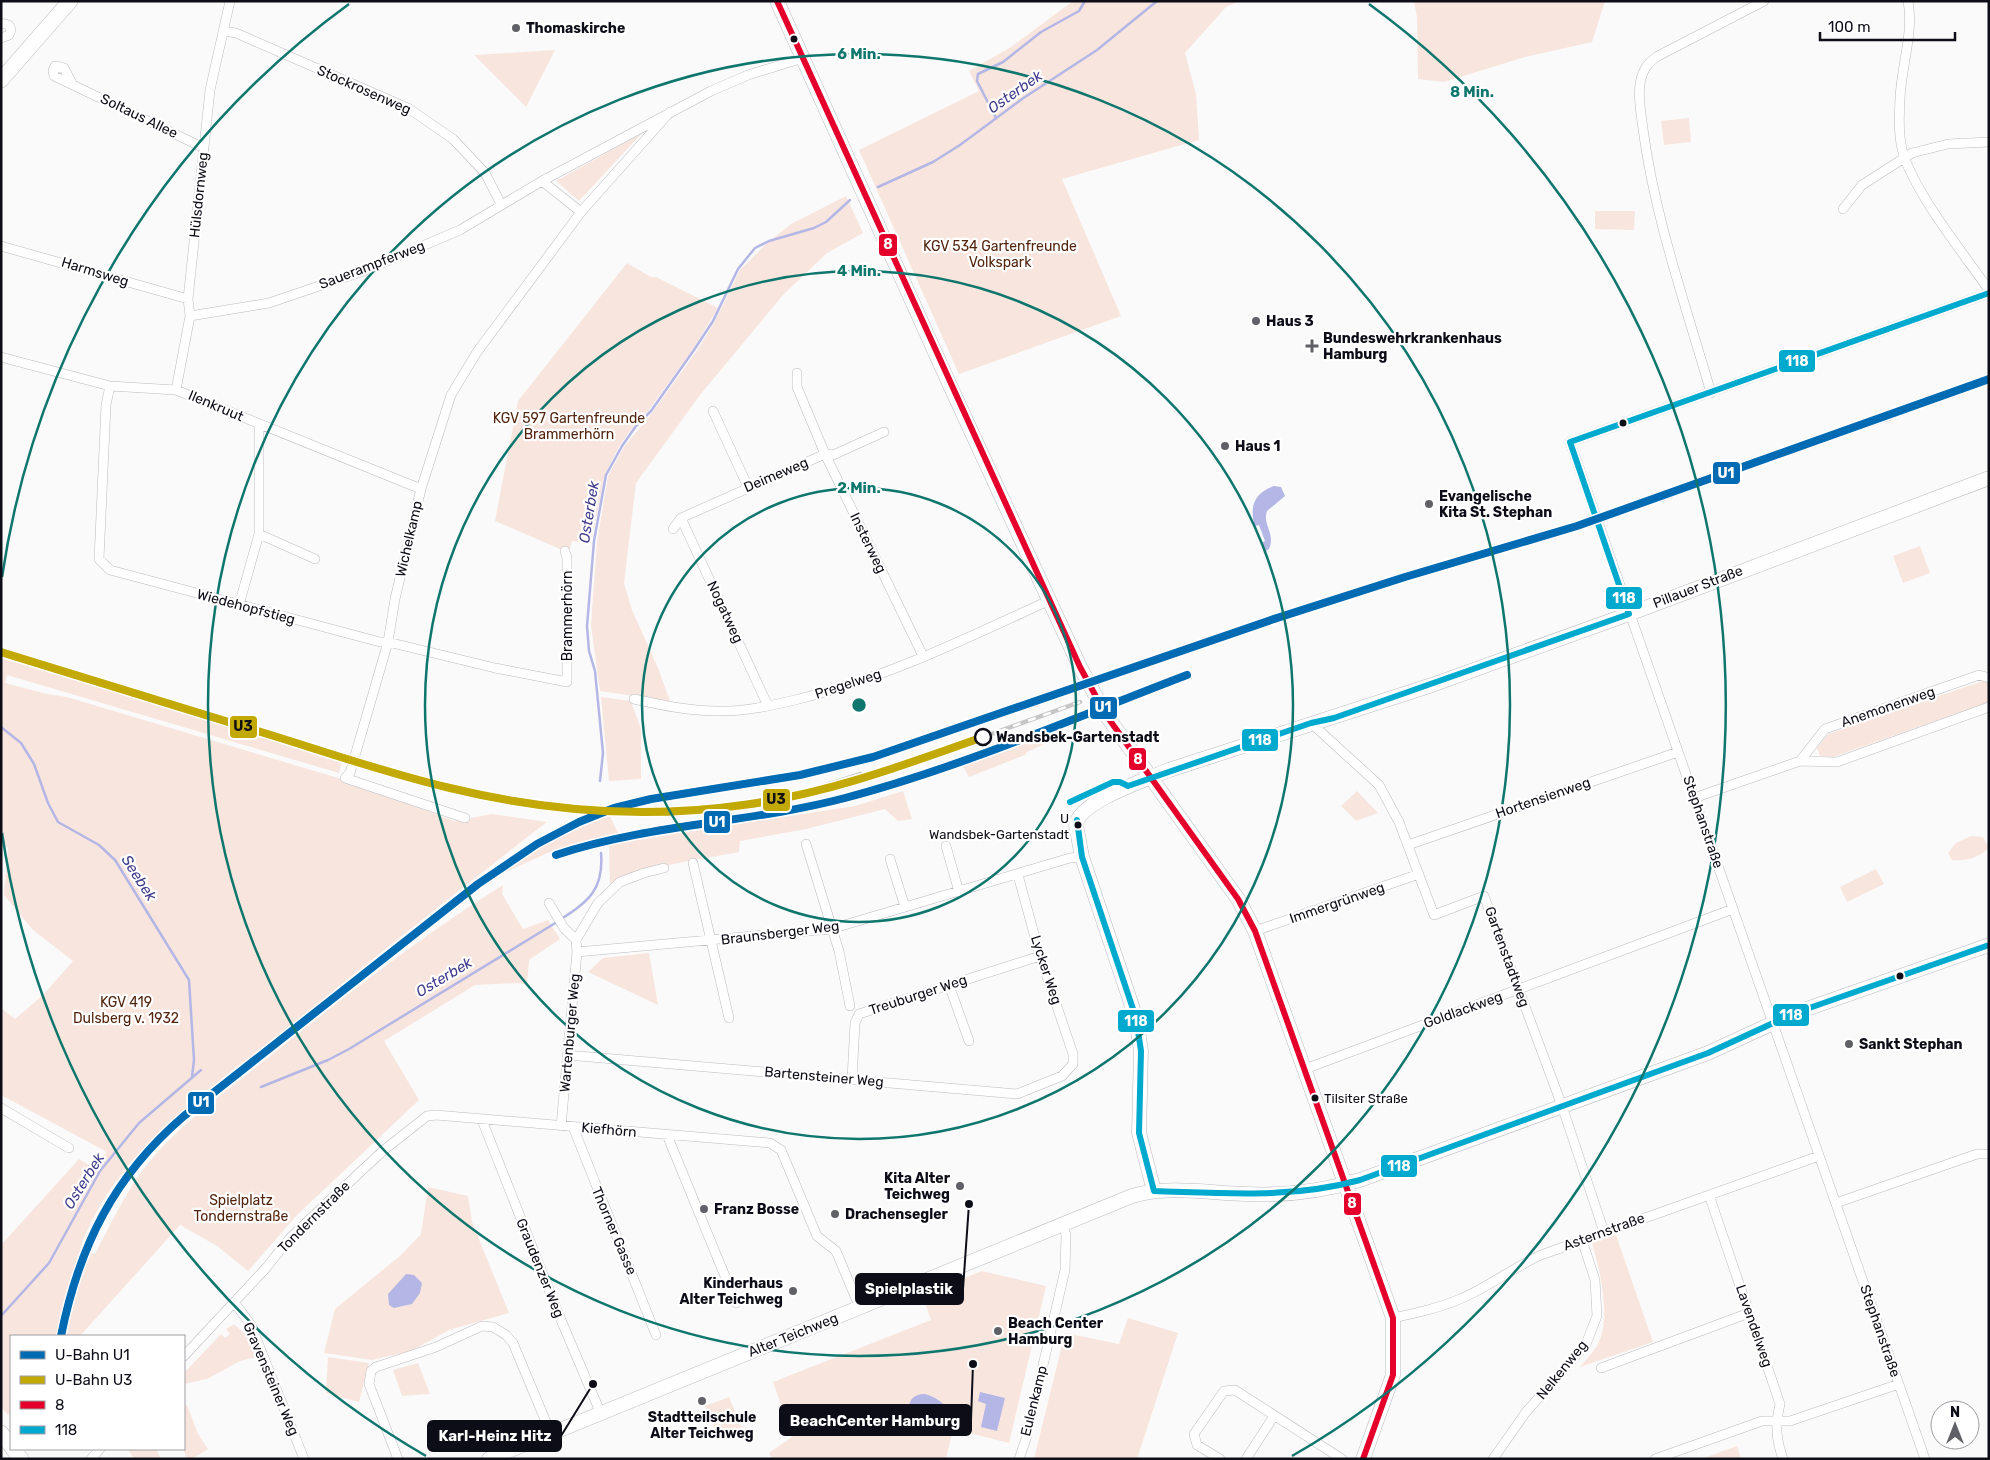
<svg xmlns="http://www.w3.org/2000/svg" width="1990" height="1460" viewBox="0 0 1990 1460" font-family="Rubik,sans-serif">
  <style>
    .green { fill: #f8e6de }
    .water { fill: #b4b6e5 }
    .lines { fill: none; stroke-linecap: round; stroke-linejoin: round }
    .stream { stroke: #b4b6e5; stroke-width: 2.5 }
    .street-casing { stroke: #bbbcc1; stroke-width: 10 }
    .secondary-casing { stroke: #bbbcc1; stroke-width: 15 }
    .primary-casing { stroke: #bbbcc1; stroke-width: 16 }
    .street { stroke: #fefefe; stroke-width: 9 }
    .secondary { stroke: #fefefe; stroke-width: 14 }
    .primary { stroke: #fefefe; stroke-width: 15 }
    .rail-casing { stroke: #c6c6c7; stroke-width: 4.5 }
    .rail { stroke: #fff; stroke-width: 2.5; stroke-dasharray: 8; stroke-linecap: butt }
    .bus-1-casing { stroke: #fff; stroke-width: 10 }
    .bus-2-casing { stroke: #fff; stroke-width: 10 }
    .bus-1 { stroke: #e4002b; stroke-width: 6 }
    .bus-2 { stroke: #00a9ce; stroke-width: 6 }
    .metro-1-casing { stroke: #fff; stroke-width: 11 }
    .metro-2-casing { stroke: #fff; stroke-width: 11 }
    .metro-1 { stroke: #006ab3; stroke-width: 8 }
    .metro-2 { stroke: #c2a906; stroke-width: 8 }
    .ring { fill: none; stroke: #0f766e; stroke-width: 2.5 }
    .poi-dot { fill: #606067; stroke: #fff; stroke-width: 2 }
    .bus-dot { fill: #0d0d18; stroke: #fff; stroke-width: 2 }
    .stop-dot { fill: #fff; stroke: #0d0d18; stroke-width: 2.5 }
    .labels { text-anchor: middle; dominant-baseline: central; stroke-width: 4.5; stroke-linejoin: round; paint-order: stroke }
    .bus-label { font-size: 13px; fill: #0d0d18; stroke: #fff; text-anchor: end }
    .poi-label { font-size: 14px; font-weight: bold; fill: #0d0d18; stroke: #fff; text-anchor: start }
    .street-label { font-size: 14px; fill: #0d0d18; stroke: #fff }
    .park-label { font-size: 14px; fill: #53250e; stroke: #fff }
    .stop-label { font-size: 14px; font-weight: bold; fill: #0d0d18; stroke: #fff; text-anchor: start }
    .water-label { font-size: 15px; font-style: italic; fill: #413d8d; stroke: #fff }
    .centre { fill: #0f766e; stroke: #fff; stroke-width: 2.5 }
    .ring-label { font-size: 15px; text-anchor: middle; font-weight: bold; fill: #0f766e; stroke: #fff; stroke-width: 4.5; stroke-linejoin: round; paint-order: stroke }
    .leader { fill: none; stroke: #0d0d18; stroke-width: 2 }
    .callout-dot { fill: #0d0d18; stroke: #fff; stroke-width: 2 }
    .callout { fill: #0d0d18; stroke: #0d0d18; stroke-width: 2 }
    .callout-label { font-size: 15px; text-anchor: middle; font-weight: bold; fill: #fff }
    .line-badge { stroke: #fff; stroke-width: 2 }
    .badge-label { font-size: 14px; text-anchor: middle; font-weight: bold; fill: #fff }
    .pale-badge-label { font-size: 14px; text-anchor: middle; font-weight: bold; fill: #111 }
  </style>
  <rect width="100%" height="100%" fill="#fafafa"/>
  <path class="green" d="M1073 1H1240L1226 7 1185 53 1196 94 1199 140 1062 179 1121 316 959 374 859 150 979 91 969 71 1011 47Z
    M1414 1H1605L1592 42 1525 57 1444 82 1418 79 1417 17Z
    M555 50 526 107 474 55Z
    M1689 118 1691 142 1664 145 1661 121Z
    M642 133 579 201 556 181Z
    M846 196 863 233 827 253 783 295 700 395 636 483 624 583 632 610 658 668 670 701 600 691 591 625 597 542 608 476 624 447 652 413 696 352 715 321 740 270 766 244 791 224Z
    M1595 211H1635L1634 230 1595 229Z
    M627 263 651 277H656L718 308 693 349 649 410 635 424 620 445 605 474 591 543 572 541 570 549H560L495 521 518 401Z
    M1920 546 1930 573 1903 583 1893 556Z
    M1 658 342 761 339 773 7 675 5 683 47 694 67 697 348 781 454 821 492 814 547 822C464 886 382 951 301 1017 220 1083 117 1145 80 1249L95 1254C108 1229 121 1202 137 1178 170 1131 220 1096 265 1060 341 999 420 937 503 885L502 894 523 929 548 920 560 939 529 960 527 985 518 983 475 985 384 1041 419 1100 296 1216 248 1271 217 1246 180 1225 80 1336H11V1412L8 1415 1 1407V1245L79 1159 92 1167 107 1152 1 1095V1008L15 1019 43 995 73 961 33 930 4 895 8 848 1 843Z
    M1983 681 1989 683V702L1833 757 1820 756 1817 748 1828 734Z
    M601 697 631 701 641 729V779L609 781Z
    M1049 733 1053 740 1027 752 1025 755 969 777 961 763Z
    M903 791 912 819 898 821 885 809 806 829 740 841 739 852 641 870 610 884 609 844 855 806Z
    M1357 791 1378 813 1356 821 1341 806Z
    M610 816 618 833 554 850 495 877 496 875C533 851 568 831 610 816Z
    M1971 836 1983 837 1989 848C1978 858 1967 861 1952 860L1948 853 1956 843Z
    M1876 869 1884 884 1847 902 1840 887Z
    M649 953 658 1005 588 972 603 958Z
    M428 1187 468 1196 472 1222 509 1313 449 1330 411 1351 372 1360 324 1353 335 1309 401 1255 421 1234Z
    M1616 1235 1653 1342 1580 1367C1586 1360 1592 1353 1597 1346 1612 1320 1600 1270 1592 1243Z
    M982 1271 1046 1286 1009 1443 953 1429 946 1459H772L769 1453 792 1437 773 1382 931 1320 922 1294Z
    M1128 1318 1178 1333 1137 1459H1034L1065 1333 1119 1344Z
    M234 1324 247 1336 256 1357 240 1361 207 1379 184 1384V1373L221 1334 225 1338 230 1334 226 1329Z
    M328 1357 369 1363 359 1402 326 1393Z
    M418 1363 430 1394 402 1396 393 1370Z
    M729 1397 743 1431 719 1440 705 1406Z
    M187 1405 198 1434 208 1449 192 1459H187L183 1449 184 1406Z
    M1737 1446 1741 1459H1701Z
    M128 1449H156L161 1459H134Z"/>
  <path class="water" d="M1274 486 1281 487 1285 496 1267 511C1262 525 1276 533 1269 549L1266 551 1261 543 1265 541 1259 525 1255 526C1249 507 1254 493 1274 486Z
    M406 1274 414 1275 422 1283 420 1293 412 1304 394 1308 389 1305 388 1294Z
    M980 1392 1005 1398 997 1431 981 1427 986 1404 978 1401Z
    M925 1394C938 1398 951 1406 949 1422L940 1431C915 1434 894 1395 925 1394Z"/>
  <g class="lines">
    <path class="stream" d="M996 118 977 81 978 74 1003 62 1041 32 1079 11 1085 1
      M878 187 933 162 960 145 1022 99 1097 50 1157 1
      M1 727 21 743 34 764 48 803 58 822 99 845 115 860 189 980 194 1060 192 1077
      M600 781 603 753 595 671 589 651 587 626 594 541 606 475 622 446 636 426 651 411 694 350 713 321 738 269 755 248 769 241 814 228 826 222 850 200
      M561 919C589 902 604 888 601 853
      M261 1087 328 1060 349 1049 557 922
      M1 1316 49 1263 100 1171 139 1123 201 1070"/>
    <defs>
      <path id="street" d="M1908 1C1914 33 1901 67 1900 99 1899 118 1898 141 1905 159 1921 201 1963 253 1989 290
        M1 23 9 25 11 30 9 35 1 38
        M223 31 236 33 408 108 453 139 485 173 501 204
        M73 85 54 76 53 70 55 66 64 68 73 85 204 148
        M542 181 581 212
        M1843 209 1862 185 1912 153 1948 144 1989 142
        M1 246 188 299
        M190 316 269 303 366 270 460 230 542 181 711 91 748 75 803 58
        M1 357 110 386 176 390 421 489
        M797 373V387L825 454 923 656
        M110 386 106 405 99 559 110 570 380 642H388L495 668 567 682V558L565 551
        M176 390 190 316 188 299 210 90 230 1
        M1711 393C1686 306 1655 219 1643 129 1641 112 1636 89 1643 73 1646 65 1651 61 1658 56L1764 1
        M713 411 748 487
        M681 518 768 706
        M673 529 681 518 825 454 833 455 884 432
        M259 534 315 559
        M239 605 259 534V424
        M634 699C661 705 689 711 717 711 743 712 769 706 795 700 884 679 967 638 1050 600
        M1311 723 1379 785 1399 822 1434 915 1484 896 1562 1106 1604 1232
        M1800 761 1825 729 1979 675 1989 678
        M1694 798 1800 761 1837 762 1989 707
        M465 818 345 778 350 773 388 642 395 599 421 489 451 395 477 352 581 212 670 112
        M806 844 839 951 850 1006
        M1408 845 1678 752
        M946 846 959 892
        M890 859 905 907
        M693 863 729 1018
        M549 903 564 928 576 940
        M1255 931 1419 874
        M577 952 831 929 1070 858 1082 857
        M949 985 969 1041
        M567 1055 1017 1094 1062 1076 1073 1064V1054L1040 956 1018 875
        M1305 1069 1733 909
        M852 1079 855 1023 859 1014 1040 956
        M1 1108 69 1148
        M482 1120 561 1320 601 1414
        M561 1126 577 952 576 940 598 903 620 882 644 873 664 868
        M573 1127 656 1335
        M667 1135 736 1303
        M1709 1195 1780 1404C1775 1425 1776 1439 1783 1459
        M1836 1203 1977 1154H1989
        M234 1302 251 1325 304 1459
        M1393 1318C1416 1313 1439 1308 1460 1299 1487 1288 1514 1267 1541 1255L1819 1156
        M184 1356 266 1268 290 1238 328 1202 384 1150 427 1116 436 1115 770 1143 781 1150 817 1236 836 1251 860 1308
        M1601 1368 1749 1313
        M91 1459 100 1449
        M398 1459 369 1384 371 1371 376 1367 436 1347 482 1326 493 1327 506 1335 513 1343 551 1434
        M1019 1459 1026 1439 1065 1270 1066 1235 1063 1225
        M1220 1459 1197 1445 1194 1434 1224 1391 1235 1390 1342 1459
        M1246 1459 1274 1416
        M1493 1459 1526 1412 1586 1344 1597 1316 1595 1280 1582 1240
        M1655 1459 1762 1421H1790L1899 1384
        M1925 1459 1570 442 1989 293"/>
      <path id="secondary" d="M777 1 948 381 1080 667 1106 715 1238 899 1255 931 1393 1318V1375L1363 1459
        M1154 1191 1139 1133 1141 1051 1136 1018 1082 857 1076 825C1079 801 1149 779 1169 770L1432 685 1629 614 1989 478
        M489 1459 1132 1196C1169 1185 1208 1193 1246 1194 1285 1196 1323 1191 1360 1180L1708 1053 1795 1013 1989 945"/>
      <path id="primary" d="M1 80 70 1
        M1 1433 11 1446
        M13 1449 21 1459"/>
    </defs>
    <use href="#street" class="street-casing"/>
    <use href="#secondary" class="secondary-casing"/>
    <use href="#primary" class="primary-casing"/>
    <use href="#street" class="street"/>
    <use href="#secondary" class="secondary"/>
    <use href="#primary" class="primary"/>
    <defs>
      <path id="rail" d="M1799 447 1890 418
        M1661 500 1749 464
        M983 737 1080 702
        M752 804 798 794 861 774"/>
    </defs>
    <use href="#rail" class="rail-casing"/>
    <use href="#rail" class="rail"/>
    <defs>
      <path id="bus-1" d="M777 1 1080 667 1106 715 1238 899 1255 931 1393 1318V1375L1363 1459"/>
      <path id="bus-2" d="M1070 802 1113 782H1120L1128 786 1311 723 1334 718 1629 614 1570 442 1989 293
        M1077 820 1082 857 1136 1018 1141 1051 1139 1133 1154 1191C1223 1193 1292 1199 1360 1180L1708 1053 1795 1013 1989 945"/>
    </defs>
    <use href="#bus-1" class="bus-1-casing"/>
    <use href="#bus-2" class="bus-2-casing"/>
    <use href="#bus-1" class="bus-1"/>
    <use href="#bus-2" class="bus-2"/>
    <defs>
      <path id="metro-1" d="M556 855C649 824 750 823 845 798 962 767 1074 718 1187 675
        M61 1336C79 1246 114 1176 184 1116L478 884 537 844 579 822 614 808 651 799 800 775 873 757 1271 620 1405 577 1577 526 1989 379"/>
      <path id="metro-2" d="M1 652C92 680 183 708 274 736 332 754 390 774 450 788 545 811 646 819 743 805 827 794 904 765 983 737"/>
    </defs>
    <use href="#metro-1" class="metro-1-casing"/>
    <use href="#metro-2" class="metro-2-casing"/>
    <use href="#metro-1" class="metro-1"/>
    <use href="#metro-2" class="metro-2"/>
  </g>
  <g class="ring">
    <circle cx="859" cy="705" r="217"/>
    <circle cx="859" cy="705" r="434"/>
    <circle cx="859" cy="705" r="651"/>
    <path d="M426 1456A867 867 0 0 1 2 833M2 577A867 867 0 0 1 349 4M1369 4A867 867 0 0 1 1292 1456"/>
  </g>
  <g class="poi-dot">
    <circle cx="516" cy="28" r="5"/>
    <circle cx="1256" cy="321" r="5"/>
    <path d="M1309.5 338.5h5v5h5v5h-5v5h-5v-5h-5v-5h5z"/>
    <circle cx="1225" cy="446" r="5"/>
    <circle cx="1429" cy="504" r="5"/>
    <circle cx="1849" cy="1044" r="5"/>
    <circle cx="960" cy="1186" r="5"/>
    <circle cx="704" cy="1209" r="5"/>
    <circle cx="835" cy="1214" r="5"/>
    <circle cx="793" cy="1291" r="5"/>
    <circle cx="998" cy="1331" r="5"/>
    <circle cx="702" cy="1401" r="5"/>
  </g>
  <g class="bus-dot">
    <circle cx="794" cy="39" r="4.5"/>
    <circle cx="1623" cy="423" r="4.5"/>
    <circle cx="1078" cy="825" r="4.5"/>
    <circle cx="1900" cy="976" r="4.5"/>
    <circle cx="1315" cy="1098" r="4.5"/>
  </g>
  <circle class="stop-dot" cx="983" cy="737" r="8"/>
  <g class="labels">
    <g class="bus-label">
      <text x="1069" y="818">U<tspan x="1069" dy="16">Wandsbek-Gartenstadt</tspan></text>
      <text x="1324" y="1098" text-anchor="start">Tilsiter Straße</text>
    </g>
    <g class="poi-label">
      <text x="526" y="28">Thomaskirche</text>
      <text x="1266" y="321">Haus 3</text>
      <text x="1323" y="338">Bundeswehrkrankenhaus<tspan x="1323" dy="16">Hamburg</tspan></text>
      <text x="1235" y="446">Haus 1</text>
      <text x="1439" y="496">Evangelische<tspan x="1439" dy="16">Kita St. Stephan</tspan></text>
      <text x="1859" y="1044">Sankt Stephan</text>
      <text x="950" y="1178" text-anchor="end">Kita Alter<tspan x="950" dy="16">Teichweg</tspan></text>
      <text x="714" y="1209">Franz Bosse</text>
      <text x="845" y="1214">Drachensegler</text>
      <text x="783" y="1283" text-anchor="end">Kinderhaus<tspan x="783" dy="16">Alter Teichweg</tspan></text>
      <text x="1008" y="1323">Beach Center<tspan x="1008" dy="16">Hamburg</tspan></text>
      <text x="702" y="1417" text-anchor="middle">Stadtteilschule<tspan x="702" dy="16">Alter Teichweg</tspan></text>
    </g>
    <g class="street-label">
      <text transform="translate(364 90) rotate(24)">Stockrosenweg</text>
      <text transform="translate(139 116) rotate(26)">Soltaus Allee</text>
      <text transform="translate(199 195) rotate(-84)">Hülsdornweg</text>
      <text transform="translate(372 265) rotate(-21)">Sauerampferweg</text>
      <text transform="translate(95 272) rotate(17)">Harmsweg</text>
      <text transform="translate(216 406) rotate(23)">Ilenkruut</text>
      <text transform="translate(776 475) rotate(-23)">Deimeweg</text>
      <text transform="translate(409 539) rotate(-77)">Wichelkamp</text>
      <text transform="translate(868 543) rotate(64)">Insterweg</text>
      <text transform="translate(1698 587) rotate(-21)">Pillauer Straße</text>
      <text transform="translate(246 607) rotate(15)">Wiedehopfstieg</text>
      <text transform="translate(725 612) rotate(65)">Nogatweg</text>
      <text transform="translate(567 616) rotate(-90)">Brammerhörn</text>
      <text transform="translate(848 684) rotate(-18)">Pregelweg</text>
      <text transform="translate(1888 707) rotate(-19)">Anemonenweg</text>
      <text transform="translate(1543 798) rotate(-19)">Hortensienweg</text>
      <text transform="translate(1703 822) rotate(71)">Stephanstraße</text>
      <text transform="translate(1337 903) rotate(-19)">Immergrünweg</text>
      <text transform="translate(780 933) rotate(-7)">Braunsberger Weg</text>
      <text transform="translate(1507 957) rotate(70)">Gartenstadtweg</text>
      <text transform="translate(1046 970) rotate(72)">Lycker Weg</text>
      <text transform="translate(918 995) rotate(-18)">Treuburger Weg</text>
      <text transform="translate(1463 1010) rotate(-20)">Goldlackweg</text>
      <text transform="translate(570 1033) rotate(-85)">Wartenburger Weg</text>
      <text transform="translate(824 1077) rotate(5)">Bartensteiner Weg</text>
      <text transform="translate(609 1130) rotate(5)">Kiefhörn</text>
      <text transform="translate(314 1217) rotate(-45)">Tondernstraße</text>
      <text transform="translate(614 1231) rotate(67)">Thorner Gasse</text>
      <text transform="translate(1604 1232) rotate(-20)">Asternstraße</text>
      <text transform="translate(540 1268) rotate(68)">Graudenzer Weg</text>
      <text transform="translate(1754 1326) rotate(71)">Lavendelweg</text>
      <text transform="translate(1880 1331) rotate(71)">Stephanstraße</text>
      <text transform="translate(793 1335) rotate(-22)">Alter Teichweg</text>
      <text transform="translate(1562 1370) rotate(-51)">Nelkenweg</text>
      <text transform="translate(271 1379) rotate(67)">Gravensteiner Weg</text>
      <text transform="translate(1034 1401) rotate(-76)">Eulenkamp</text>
    </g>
    <g class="park-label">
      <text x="1000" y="246">KGV 534 Gartenfreunde<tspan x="1000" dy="16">Volkspark</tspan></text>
      <text x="569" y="418">KGV 597 Gartenfreunde<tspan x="569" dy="16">Brammerhörn</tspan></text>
      <text x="126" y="1002">KGV 419<tspan x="126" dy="16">Dulsberg v. 1932</tspan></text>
      <text x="241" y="1200">Spielplatz<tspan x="241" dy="16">Tondernstraße</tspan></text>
    </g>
    <g class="stop-label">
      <text x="996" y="737">Wandsbek-Gartenstadt</text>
    </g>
    <g class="water-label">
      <text transform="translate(1015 92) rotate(-35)">Osterbek</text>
      <text transform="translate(589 512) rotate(-81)">Osterbek</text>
      <text transform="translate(139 878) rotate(57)">Seebek</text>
      <text transform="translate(444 977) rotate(-31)">Osterbek</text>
      <text transform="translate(84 1181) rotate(-58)">Osterbek</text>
    </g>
  </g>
  <circle cx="859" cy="705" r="8" class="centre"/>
  <g class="ring-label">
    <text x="859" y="59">6 Min.</text>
    <text x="1472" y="97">8 Min.</text>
    <text x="859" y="276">4 Min.</text>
    <text x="859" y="493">2 Min.</text>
  </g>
  <path class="leader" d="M969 1204L963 1289M973 1364L971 1420M593 1384L561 1436"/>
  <g class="callout-dot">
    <circle cx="969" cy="1204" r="5"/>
    <circle cx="973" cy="1364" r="5"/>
    <circle cx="593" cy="1384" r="5"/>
  </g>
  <g class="callout">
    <rect x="856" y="1274" width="107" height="30" rx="5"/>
    <rect x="780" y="1405" width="191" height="30" rx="5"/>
    <rect x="428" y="1421" width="133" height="30" rx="5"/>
  </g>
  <g class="callout-label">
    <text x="909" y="1294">Spielplastik</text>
    <text x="875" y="1426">BeachCenter Hamburg</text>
    <text x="495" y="1441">Karl-Heinz Hitz</text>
  </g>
  <g class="line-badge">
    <rect x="878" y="233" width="20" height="24" rx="5" fill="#e4002b"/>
    <rect x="1778" y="349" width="38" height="24" rx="5" fill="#00a9ce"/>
    <rect x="1712" y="461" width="29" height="24" rx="5" fill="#006ab3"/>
    <rect x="1605" y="586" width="38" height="24" rx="5" fill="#00a9ce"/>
    <rect x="1089" y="696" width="29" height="24" rx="5" fill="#006ab3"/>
    <rect x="229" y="715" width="29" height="24" rx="5" fill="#c2a906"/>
    <rect x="1241" y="728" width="38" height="24" rx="5" fill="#00a9ce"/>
    <rect x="1128" y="747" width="19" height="24" rx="5" fill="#e4002b"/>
    <rect x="762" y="788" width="29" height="24" rx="5" fill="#c2a906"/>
    <rect x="703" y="810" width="28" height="24" rx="5" fill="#006ab3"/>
    <rect x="1772" y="1003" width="38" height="24" rx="5" fill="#00a9ce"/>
    <rect x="1117" y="1009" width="38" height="24" rx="5" fill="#00a9ce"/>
    <rect x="187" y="1091" width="28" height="24" rx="5" fill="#006ab3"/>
    <rect x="1380" y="1154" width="38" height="24" rx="5" fill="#00a9ce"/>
    <rect x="1343" y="1192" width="19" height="24" rx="5" fill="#e4002b"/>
  </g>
  <g class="badge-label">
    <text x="888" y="249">8</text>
    <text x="1797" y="366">118</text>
    <text x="1726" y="478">U1</text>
    <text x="1624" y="603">118</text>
    <text x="1103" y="712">U1</text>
    <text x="1260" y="745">118</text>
    <text x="1138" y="764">8</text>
    <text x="717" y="827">U1</text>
    <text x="1791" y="1020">118</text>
    <text x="1136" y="1026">118</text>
    <text x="201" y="1107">U1</text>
    <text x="1399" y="1171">118</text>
    <text x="1352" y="1208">8</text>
  </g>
  <g class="pale-badge-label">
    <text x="243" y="731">U3</text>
    <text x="776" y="804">U3</text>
  </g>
  <rect width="1990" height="1460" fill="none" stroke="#0d0d18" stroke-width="5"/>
  <rect x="10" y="1335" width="175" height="115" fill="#ffffff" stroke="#9e9ea3"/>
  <rect x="20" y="1351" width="25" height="8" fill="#006ab3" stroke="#9e9ea3"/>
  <text x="55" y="1360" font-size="15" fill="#0d0d18">U-Bahn U1</text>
  <rect x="20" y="1376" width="25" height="8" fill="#c2a906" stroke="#9e9ea3"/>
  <text x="55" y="1385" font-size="15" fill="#0d0d18">U-Bahn U3</text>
  <rect x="20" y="1401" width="25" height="8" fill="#e4002b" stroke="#9e9ea3"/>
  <text x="55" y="1410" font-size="15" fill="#0d0d18">8</text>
  <rect x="20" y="1426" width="25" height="8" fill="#00a9ce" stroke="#9e9ea3"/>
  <text x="55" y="1435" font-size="15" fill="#0d0d18">118</text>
  <g transform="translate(1955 1425)"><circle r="24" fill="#ffffff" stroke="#9e9ea3"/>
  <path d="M0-4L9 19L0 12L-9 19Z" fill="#606067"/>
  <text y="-8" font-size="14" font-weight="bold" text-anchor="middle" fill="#0d0d18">N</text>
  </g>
  <path d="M1820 32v8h135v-8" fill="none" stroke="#0d0d18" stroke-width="2.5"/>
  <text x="1828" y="32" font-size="15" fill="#0d0d18" stroke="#ffffff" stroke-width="4" paint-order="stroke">100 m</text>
</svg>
